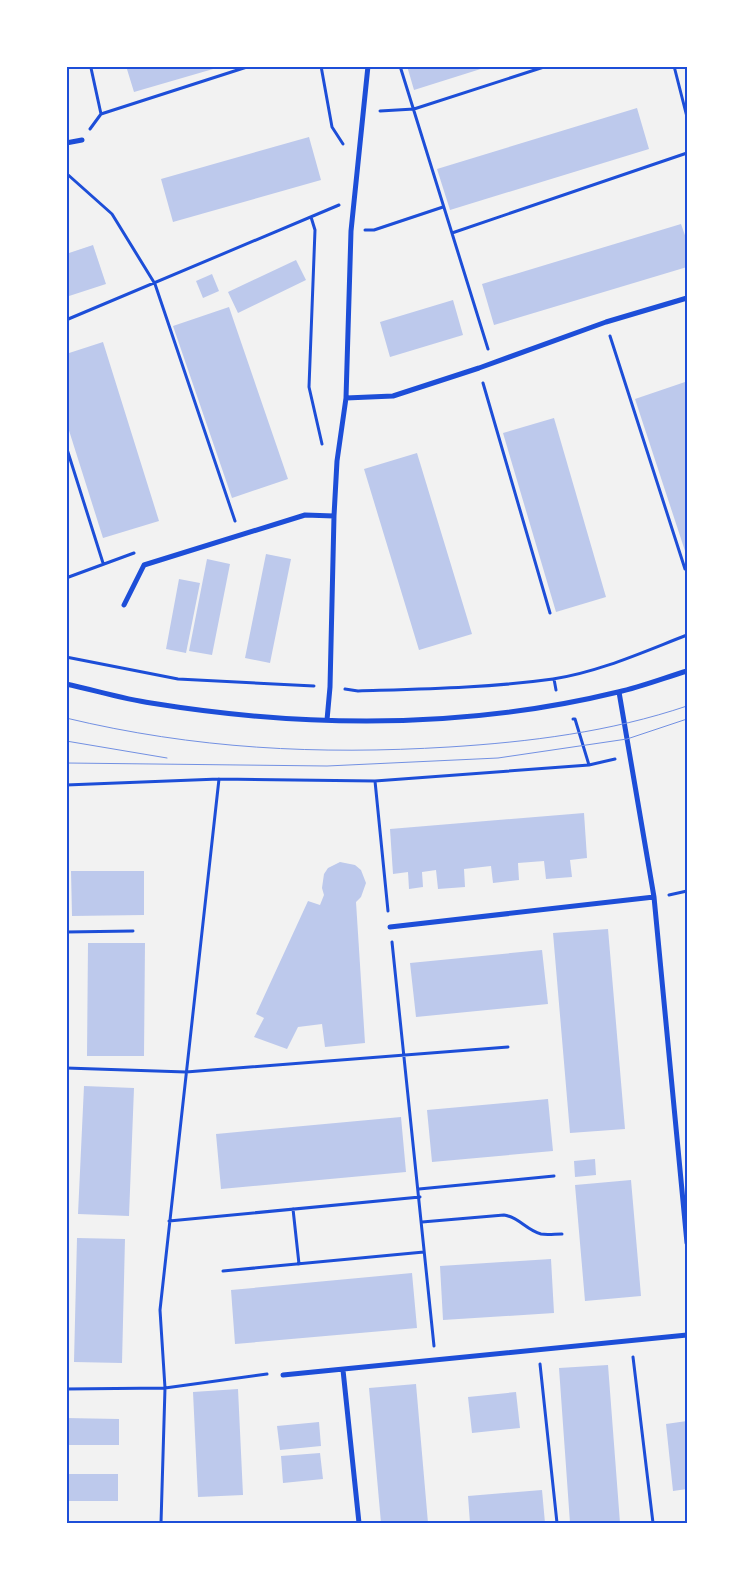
<svg xmlns="http://www.w3.org/2000/svg" width="753" height="1589" viewBox="0 0 753 1589" font-family="'DejaVu Sans',sans-serif">
  <style>
    .building { fill: #bdc9ec }
    .lines { fill: none; stroke-linecap: round; stroke-linejoin: round }
    .path { stroke: #1d4ed8; stroke-width: 3 }
    .minor { stroke: #1d4ed8; stroke-width: 5 }
    .tram { stroke: #7290e2; stroke-width: 1 }
    .neatline { fill: none; stroke: #1d4ed8; stroke-width: 2 }
  </style>
  <rect width="100%" height="100%" fill="#f2f2f2"/>
  <path class="building" d="M126 66H220V67L134 92Z
    M407 66H487V67L414 90Z
    M637 108 649 149 450 210 437 169Z
    M309 137 321 180 173 222 161 179Z
    M681 224 687 241V267L494 325 482 284Z
    M93 245 106 284 66 297V254Z
    M296 260 306 280 238 313 228 292Z
    M212 274 219 291 203 298 196 281Z
    M453 300 463 335 390 357 380 322Z
    M229 307 288 479 232 498 173 326Z
    M103 342 159 521 103 538 66 421V354Z
    M685 382 687 386 686 554 635 399Z
    M554 418 606 597 556 612 503 433Z
    M417 453 472 634 419 650 364 469Z
    M266 554 291 559 270 663 245 658Z
    M207 559 230 564 212 655 189 651Z
    M179 579 200 583 186 653 166 649Z
    M584 813 587 858 570 860 572 877 546 879 544 861 518 863 519 880 493 883 491 866 464 869 465 887 438 889 436 870 422 872 423 887 409 889 408 872 393 874 390 829Z
    M340 862 355 865 361 870 366 883 361 897 356 902 365 1043 325 1047 322 1024 298 1027 287 1049 254 1037 264 1018 256 1014 308 901 320 905 324 895 322 888 324 874 328 868Z
    M71 871H144V915L72 916Z
    M608 929 625 1129 570 1133 553 933Z
    M88 943H145L144 1056H87Z
    M542 950 548 1004 416 1017 410 963Z
    M84 1086 134 1088 129 1216 78 1214Z
    M548 1099 553 1151 432 1162 427 1110Z
    M401 1117 406 1172 221 1189 216 1134Z
    M595 1159 596 1175 575 1177 574 1161Z
    M631 1180 641 1296 585 1301 575 1185Z
    M77 1238 125 1239 122 1363 74 1362Z
    M551 1259 554 1313 443 1320 440 1266Z
    M412 1273 417 1328 235 1344 231 1290Z
    M608 1365 620 1523H570L559 1368Z
    M416 1384 428 1523H381L369 1388Z
    M238 1389 243 1495 198 1497 193 1392Z
    M516 1392 520 1428 472 1433 468 1397Z
    M66 1418 119 1419V1445H66Z
    M687 1421V1489L673 1491 666 1424Z
    M319 1422 321 1446 280 1450 277 1426Z
    M320 1453 323 1479 283 1483 281 1456Z
    M66 1474H118V1501H66Z
    M542 1490 545 1523H470L468 1496Z"/>
  <g class="lines">
    <path class="path" d="M321 66 332 127 343 144
      M400 66 488 349
      M674 66 687 117
      M380 111 414 109 547 66
      M101 114 250 66
      M90 129 101 114 91 68 94 66
      M66 173 112 214 155 284 235 521
      M311 217 315 230 309 387 322 444
      M365 230H374L443 207
      M452 233 687 153
      M66 320 339 205
      M610 336 685 569
      M483 383 550 613
      M66 446 103 563
      M66 578 134 553
      M66 657 178 679 314 686
      M554 679 556 690
      M345 689 358 691C423 689 488 688 553 679 599 672 643 652 687 635
      M573 719H575L589 765
      M66 750V763
      M375 781 388 911
      M66 785 219 779 375 781 589 765 615 759
      M669 895 687 891
      M66 932 133 931
      M392 942 434 1346
      M66 1068 186 1072 508 1047
      M419 1189 554 1176
      M293 1209 299 1264
      M169 1221 420 1197
      M422 1222 504 1215C519 1217 526 1230 541 1234 547 1235 555 1234 562 1234
      M223 1271 424 1252
      M633 1357 653 1523
      M540 1364 557 1523
      M66 1389 165 1388 267 1374
      M161 1523 165 1388 160 1310 219 779"/>
    <path class="minor" d="M66 143 82 140
      M346 398 393 396 479 368 606 322 687 298
      M124 605 144 565 305 515 334 516
      M66 684C94 690 123 699 151 703 305 728 466 729 618 692 641 687 664 678 687 671
      M619 692 654 897 687 1243
      M327 720 330 687 334 516 337 461 346 398 351 231 368 66
      M390 927 654 897
      M343 1370 359 1523
      M283 1375 687 1335"/>
    <path class="tram" d="M66 718C195 749 318 755 449 747 529 742 610 732 687 706
      M66 741 167 758
      M66 763 327 766 498 758 627 739 687 719"/>
  </g>
  <rect width="753" height="1589" fill="none" stroke="#ffffff" stroke-width="135"/>
  <rect x="68" y="68" width="618" height="1454" class="neatline"/>
</svg>
